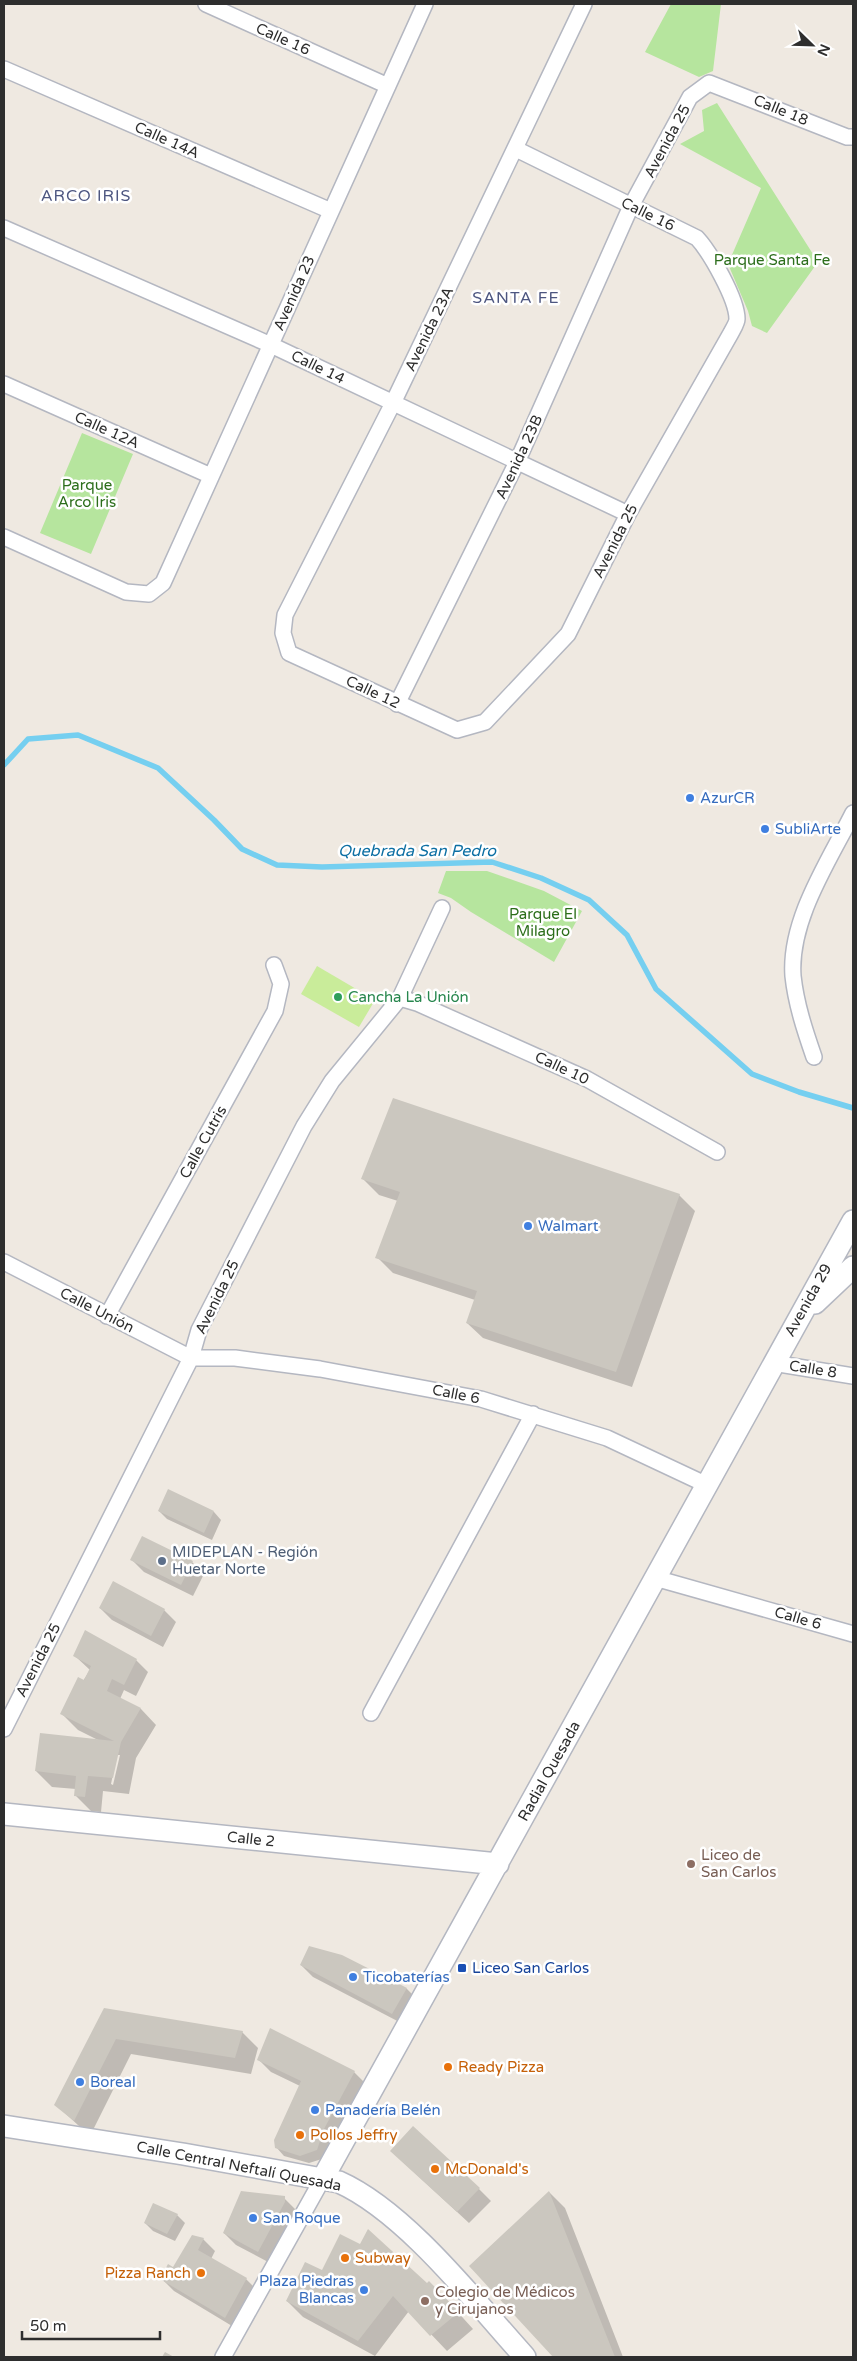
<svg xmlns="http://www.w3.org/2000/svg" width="857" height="2361" viewBox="0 0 857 2361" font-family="'Varela Round',sans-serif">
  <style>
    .green { fill: #b6e59e }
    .pitch { fill: #c9ec9a }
    .shadow { fill: #0003; fill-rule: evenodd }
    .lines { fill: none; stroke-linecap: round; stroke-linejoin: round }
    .stream { stroke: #75cff0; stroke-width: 5.5 }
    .building { fill: #cbc7bf }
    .minor-casing { stroke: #b4b7c1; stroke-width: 18 }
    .secondary-casing { stroke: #b4b7c1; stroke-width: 24 }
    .minor { stroke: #fff; stroke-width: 15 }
    .secondary { stroke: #fff; stroke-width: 21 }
    .shop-dot { fill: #3f7fe0; stroke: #fff; stroke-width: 2 }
    .leisure-dot { fill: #2e9e5b; stroke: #fff; stroke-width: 2 }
    .service-dot { fill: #5c6f8a; stroke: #fff; stroke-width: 2 }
    .education-dot { fill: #8d6e63; stroke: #fff; stroke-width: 2 }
    .transit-dot { fill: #1a4fb4; stroke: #fff; stroke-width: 2 }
    .food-dot { fill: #e8710a; stroke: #fff; stroke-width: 2 }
    .labels { text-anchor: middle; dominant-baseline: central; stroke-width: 5; stroke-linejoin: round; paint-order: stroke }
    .street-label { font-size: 15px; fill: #2e2e2e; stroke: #fff }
    .park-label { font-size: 15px; fill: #2c6e1b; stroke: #fff }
    .shop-label { font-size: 15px; fill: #366cbe; stroke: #fff; text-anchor: start }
    .leisure-label { font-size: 15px; fill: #27864d; stroke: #fff; text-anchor: start }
    .service-label { font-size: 15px; fill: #4e5e75; stroke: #fff; text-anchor: start }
    .education-label { font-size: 15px; fill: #785e54; stroke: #fff; text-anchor: start }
    .transit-label { font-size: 15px; fill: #164399; stroke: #fff; text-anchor: start }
    .food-label { font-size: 15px; fill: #c56008; stroke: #fff; text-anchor: start }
    .neighbourhood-label { font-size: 16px; letter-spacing: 1px; fill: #4d5680; stroke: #fff }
    .water-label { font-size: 16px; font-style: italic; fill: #0d6fa3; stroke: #fff }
  </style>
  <rect width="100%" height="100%" fill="#efe9e1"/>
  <path class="green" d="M671 4H721L713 71 699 77 645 52Z
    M717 103 818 262 767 333 752 326 748 311 728 264 761 188 680 144 704 131 702 110Z
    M82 433 133 454 91 554 40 533Z
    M446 871H487L544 891 582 911 554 962 471 912 451 898 438 893Z"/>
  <path class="pitch" d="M317 966 375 1000 359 1027 301 994Z"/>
  <path class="shadow" d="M363 1179 679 1195 695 1211 632 1387 483 1338 467 1323 475 1300 393 1273 377 1257 398 1201 379 1195Z
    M159 1511 214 1512 221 1520 212 1540 167 1519Z
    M132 1560 192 1562 204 1574 193 1596 144 1572Z
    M114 1583 164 1610 176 1622 163 1647 112 1620 100 1608Z
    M75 1656 136 1660 148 1672 136 1696 124 1690 120 1699 141 1709 156 1725 136 1758 129 1794 103 1791 101 1812 91 1811 75 1795 76 1789 52 1787 36 1771 98 1740 78 1730 62 1714 90 1670ZM117 1755H120L113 1785 111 1784Z
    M342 1956 407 1989 419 2001 405 2025 313 1977 301 1965Z
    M105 2010 242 2032 258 2048 251 2074 131 2054 90 2136 56 2105Z
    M259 2060 354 2072 366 2084 337 2141 331 2140 325 2158 309 2163 284 2156 276 2147 300 2086 271 2072Z
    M403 2162 479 2189 491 2201 469 2223Z
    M549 2192 565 2208 623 2357H554L471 2266Z
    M284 2198 296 2210 297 2215 270 2263 236 2245 224 2233Z
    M177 2215 185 2223 175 2241 153 2231 145 2223Z
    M203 2239 215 2251 211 2259 246 2279 258 2291 237 2329 174 2291 162 2279Z
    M323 2272 427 2285 445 2298 473 2329 447 2351 409 2311 375 2356 303 2317 287 2301Z"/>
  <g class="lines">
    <path class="stream" d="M4 765 28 739 78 735 158 768 214 820 242 849 277 865 322 867 492 862 541 878 589 900 627 935 656 989 752 1074 799 1092 853 1108"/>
  </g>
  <path class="building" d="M393 1098 680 1194 616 1372 466 1323 477 1291 375 1258 400 1192 361 1179Z
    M168 1489 214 1511 204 1533 158 1511Z
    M142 1536 193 1561 181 1585 130 1560Z
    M113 1581 165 1609 151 1636 99 1608Z
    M85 1630 137 1659 124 1685 112 1679 107 1691 141 1708 121 1742 113 1778 88 1776 85 1797 74 1796 76 1776 35 1771 40 1733 114 1741 60 1714 78 1677 84 1680 91 1666 73 1656Z
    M309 1946 342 1955 407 1988 392 2014 300 1965Z
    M104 2008 243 2031 235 2058 116 2039 74 2121 54 2105Z
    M270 2028 355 2071 324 2129 317 2150 300 2156 275 2148 274 2140 301 2081 257 2060Z
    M413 2126 480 2188 457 2212 390 2151Z
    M241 2191 285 2196V2202L258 2252 223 2233Z
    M549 2191 615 2357H553L469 2266Z
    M153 2203 178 2214 167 2234 144 2223Z
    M368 2229 427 2283 429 2281 459 2312 430 2336 393 2296 358 2341 286 2301 305 2262 322 2270 340 2234 360 2244Z
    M192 2235 204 2238 198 2250 247 2278 225 2318 160 2279 168 2264 173 2267Z
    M165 2352 174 2357H162Z"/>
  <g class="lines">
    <defs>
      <path id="minor" d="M206 4 388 86
        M4 69 331 211
        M516 149 697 238C710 252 737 299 737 319 737 323 733 329 731 333L628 514 568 634 485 722 457 730 289 653 283 633 285 615 393 403 584 4
        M4 228 271 345 628 514
        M4 384 211 476
        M4 537 126 592 149 594 163 583 425 4
        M397 704 518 460 631 206 690 97 709 83 847 137H853
        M400 998 417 1003 587 1079 717 1152
        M814 1057C805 1031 796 1004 793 976 789 920 829 861 853 813
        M4 1262 191 1358H235L320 1369 481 1399 607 1438 707 1485
        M107 1316 275 1011 281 984 274 965
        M773 1363 853 1376
        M655 1578 853 1634
        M371 1713 533 1414
        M4 1729 191 1358 199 1330 304 1126 332 1081 400 998 442 908
        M223 2357 323 2178"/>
      <path id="secondary" d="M815 1303 853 1267
        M4 1814 498 1864
        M4 2126 183 2154 339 2182C406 2212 476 2303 525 2357
        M323 2178 853 1221"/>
    </defs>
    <use href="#minor" class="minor-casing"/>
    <use href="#secondary" class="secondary-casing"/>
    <use href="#minor" class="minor"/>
    <use href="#secondary" class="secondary"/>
  </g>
  <g class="shop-dot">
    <circle cx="690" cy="798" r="5"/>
    <circle cx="765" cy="829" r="5"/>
    <circle cx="528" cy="1226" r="5"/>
    <circle cx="353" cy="1977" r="5"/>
    <circle cx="80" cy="2082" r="5"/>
    <circle cx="315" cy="2110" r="5"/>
    <circle cx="253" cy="2218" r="5"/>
    <circle cx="364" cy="2290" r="5"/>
  </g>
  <circle class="leisure-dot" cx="338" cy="997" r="5"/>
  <circle class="service-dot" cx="162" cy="1561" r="5"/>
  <g class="education-dot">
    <circle cx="691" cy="1864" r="5"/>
    <circle cx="425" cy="2301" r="5"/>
  </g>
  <rect class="transit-dot" x="457" y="1963" width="10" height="10" rx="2.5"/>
  <g class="food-dot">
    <circle cx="448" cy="2067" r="5"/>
    <circle cx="300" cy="2135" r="5"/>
    <circle cx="435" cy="2169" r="5"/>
    <circle cx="345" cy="2258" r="5"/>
    <circle cx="201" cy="2273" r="5"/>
  </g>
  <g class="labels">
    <g class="street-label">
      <text transform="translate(283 39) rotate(24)">Calle 16</text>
      <text transform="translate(781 110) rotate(22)">Calle 18</text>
      <text transform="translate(167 140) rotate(24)">Calle 14A</text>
      <text transform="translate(667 141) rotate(-62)">Avenida 25</text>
      <text transform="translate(648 214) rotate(26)">Calle 16</text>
      <text transform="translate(294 293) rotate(-66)">Avenida 23</text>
      <text transform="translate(429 329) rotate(-64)">Avenida 23A</text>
      <text transform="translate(318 367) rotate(26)">Calle 14</text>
      <text transform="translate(107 430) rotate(24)">Calle 12A</text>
      <text transform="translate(519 457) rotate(-65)">Avenida 23B</text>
      <text transform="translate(615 541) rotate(-63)">Avenida 25</text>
      <text transform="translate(373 692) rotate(25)">Calle 12</text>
      <text transform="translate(562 1068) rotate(25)">Calle 10</text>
      <text transform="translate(203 1142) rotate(-61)">Calle Cutris</text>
      <text transform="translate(217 1297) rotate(-64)">Avenida 25</text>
      <text transform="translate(808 1300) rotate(-61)">Avenida 29</text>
      <text transform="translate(97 1310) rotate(27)">Calle Unión</text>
      <text transform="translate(813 1369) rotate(9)">Calle 8</text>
      <text transform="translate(456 1394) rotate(11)">Calle 6</text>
      <text transform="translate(798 1618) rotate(16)">Calle 6</text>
      <text transform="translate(38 1660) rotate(-63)">Avenida 25</text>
      <text transform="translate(549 1771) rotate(-61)">Radial Quesada</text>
      <text transform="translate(251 1839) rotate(6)">Calle 2</text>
      <text transform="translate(239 2166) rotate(11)">Calle Central Neftalí Quesada</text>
    </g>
    <g class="park-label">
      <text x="772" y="260">Parque Santa Fe</text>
      <text x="87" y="485">Parque<tspan x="87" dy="17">Arco Iris</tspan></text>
      <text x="543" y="914">Parque El<tspan x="543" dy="17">Milagro</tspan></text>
    </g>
    <g class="shop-label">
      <text x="700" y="798">AzurCR</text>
      <text x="775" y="829">SubliArte</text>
      <text x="538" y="1226">Walmart</text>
      <text x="363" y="1977">Ticobaterías</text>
      <text x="90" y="2082">Boreal</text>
      <text x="325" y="2110">Panadería Belén</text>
      <text x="263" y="2218">San Roque</text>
      <text x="354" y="2281" text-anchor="end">Plaza Piedras<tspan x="354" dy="17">Blancas</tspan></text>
    </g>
    <g class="leisure-label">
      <text x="348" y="997">Cancha La Unión</text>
    </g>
    <g class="service-label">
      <text x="172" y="1552">MIDEPLAN - Región<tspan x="172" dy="17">Huetar Norte</tspan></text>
    </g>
    <g class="education-label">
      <text x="701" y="1855">Liceo de<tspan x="701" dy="17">San Carlos</tspan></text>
      <text x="435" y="2292">Colegio de Médicos<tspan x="435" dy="17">y Cirujanos</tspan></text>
    </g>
    <g class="transit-label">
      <text x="472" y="1968">Liceo San Carlos</text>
    </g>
    <g class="food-label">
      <text x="458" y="2067">Ready Pizza</text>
      <text x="310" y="2135">Pollos Jeffry</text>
      <text x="445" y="2169">McDonald's</text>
      <text x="355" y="2258">Subway</text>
      <text x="191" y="2273" text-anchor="end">Pizza Ranch</text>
    </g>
    <g class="neighbourhood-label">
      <text x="86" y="196">ARCO IRIS</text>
      <text x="516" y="298">SANTA FE</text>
    </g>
    <g class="water-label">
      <text x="417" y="851">Quebrada San Pedro</text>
    </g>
  </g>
  <rect width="857" height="2361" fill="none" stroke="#2e2e2e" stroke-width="10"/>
  <g transform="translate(812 45) rotate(113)" stroke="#ffffff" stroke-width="4" paint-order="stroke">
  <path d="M0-4L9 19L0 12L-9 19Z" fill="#2e2e2e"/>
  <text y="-8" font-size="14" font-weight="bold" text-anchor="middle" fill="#2e2e2e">N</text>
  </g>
  <path d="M22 2331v8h138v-8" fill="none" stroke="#2e2e2e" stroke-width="2.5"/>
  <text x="30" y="2331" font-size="15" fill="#2e2e2e" stroke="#ffffff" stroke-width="4" paint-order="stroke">50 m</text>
</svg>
